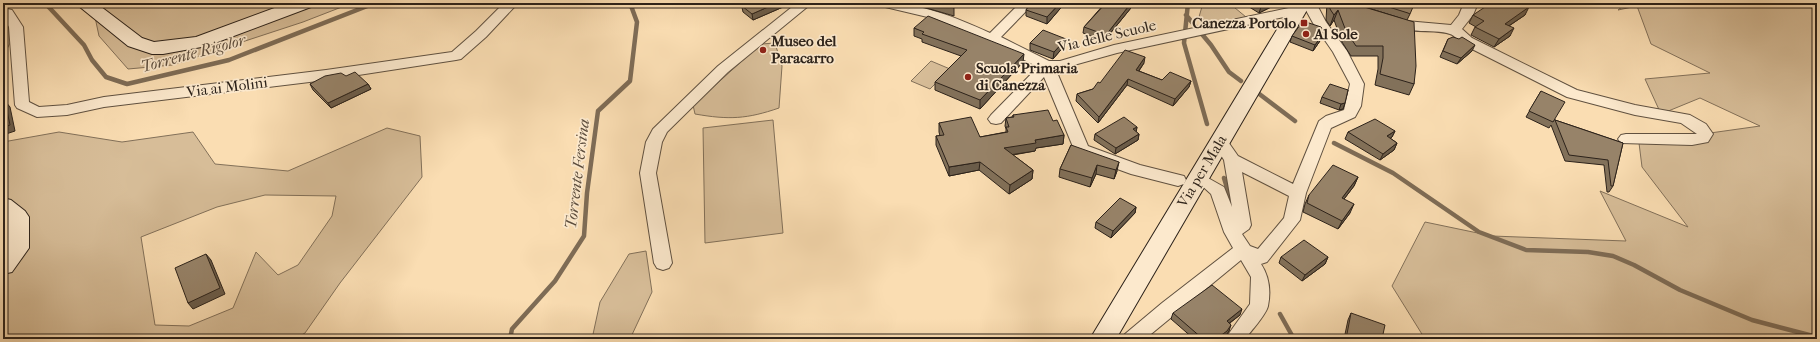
<svg xmlns="http://www.w3.org/2000/svg" width="1820" height="342" viewBox="0 0 1820 342" font-family="'IM FELL French Canon',serif">
  <style>
    .green { fill: #d7bd98; stroke: #827059; fill-rule: evenodd }
    .lines { fill: none; stroke-linecap: round; stroke-linejoin: round }
    .stream { stroke: #7e6c56; stroke-width: 4.5 }
    .minor-casing { stroke: #605140; stroke-width: 2 }
    .secondary-casing { stroke: #2c221a; stroke-width: 2 }
    .minor { fill: #fce9cd; fill-rule: evenodd }
    .secondary { fill: #fce9cd; fill-rule: evenodd }
    .wall { fill: #82715a; stroke: #2c221a }
    .shaded-wall { fill: #6a5c4a; stroke: #2c221a }
    .building { fill: #978369; stroke: #2c221a }
    .poi-dot { fill: #8f2418; stroke: #fce9cd; stroke-width: 1.5 }
    .labels { text-anchor: middle; dominant-baseline: central; stroke-width: 3.5; stroke-linejoin: round; paint-order: stroke }
    .poi-label { font-size: 15px; font-weight: bold; fill: #2c221a; stroke: #fce9cd; text-anchor: start }
    .street-label { font-size: 15px; fill: #2c221a; stroke: #fce9cd }
    .water-label { font-size: 16px; font-style: italic; fill: #5c4d3d; stroke: #fce9cd }
  </style>
  <rect width="100%" height="100%" fill="#faddb2"/>
  <filter id="stains"><feTurbulence type="fractalNoise" baseFrequency=".005" numOctaves="4"/><feColorMatrix values="0 0 0 0 .2 0 0 0 0 .09 0 0 0 0 .02 0 0 0 .5 -.17"/></filter>
  <radialGradient id="worn" r=".72"><stop offset=".6" stop-color="#630" stop-opacity="0"/><stop offset="1" stop-color="#630" stop-opacity=".3"/></radialGradient>
  <path class="green" d="M92 3H352L303 22 172 65 128 69 99 36Z
    M1203 3H1229L1246 17 1212 25 1199 17Z
    M1627 3H1817V339H1425L1392 286 1425 222 1492 236 1626 241 1600 191 1688 227 1642 167 1639 143 1760 126 1700 98 1661 114 1645 79 1710 73 1651 44 1637 6 1618 10Z
    M3 19 18 27 3 57Z
    M775 43 782 66 779 108C747 119 729 120 695 114L693 105 761 44Z
    M931 61 950 69 930 89 911 81Z
    M773 120 783 233 705 243 703 128Z
    M387 128 420 136 422 177 340 283 305 333 295 339H3V142L59 132 122 142 193 132 215 164 288 171ZM265 195 336 196 332 216 298 265 278 275 256 252 233 308 189 326 155 325 141 237 217 207Z
    M646 251 652 292 630 339H592L600 302 629 254Z"/>
  <g class="lines">
    <path class="stream" d="M45 3 84 45 92 60 106 77 127 84 229 60 375 3
      M1188 3 1184 43 1207 124
      M1186 15 1211 45 1229 72 1241 81
      M1258 93 1295 121
      M1334 143 1393 173 1479 232 1526 250 1588 252 1613 256 1634 265 1680 290 1752 320 1817 337
      M1224 178 1233 207
      M1280 314 1294 339
      M510 339 512 329 555 281 584 236 587 193 598 111 630 81 637 22 630 3"/>
    <defs>
      <path id="minor" d="M504 3H518L486 37 461 59 456 60 326 80 104 107 67 115 37 117 17 108 15 105 9 27 3 17V8L12 10 23 27 29 102 39 107 67 105 104 97 326 70 452 52 476 31Z
        M797 3H812L728 72 667 132 662 142 656 173 672 263 669 268 663 270 657 268 654 263 640 173 646 142 653 129 718 66Z
        M879 3C921 3 953 16 990 33L1020 3H1034L1001 37 1049 61H1060L1114 45 1298 6 1303 7 1305 10 1303 13 1298 14 1117 53 1056 70 1088 146 1140 165 1184 176 1186 180 1184 184 1178 186 1131 174 1076 154 1044 77 1001 123 996 124 991 123 988 119 991 115 1038 67 997 46 936 19 881 6Z
        M1302 3H1316L1326 22 1347 51 1364 84 1361 106 1355 117 1331 128 1306 193 1300 220 1267 262 1261 264C1269 276 1271 291 1268 306 1266 315 1251 331 1245 339H1225L1250 304 1251 277 1241 260 1145 339H1123L1125 334 1162 303 1233 248 1224 232 1211 194 1200 184 1202 180 1208 178 1224 187 1232 207 1224 160 1211 140 1214 136 1219 135 1224 136 1238 156 1293 184 1319 121 1326 116 1344 110 1350 84 1333 52 1313 23ZM1242 172 1289 196 1284 218 1258 249 1250 246 1242 234 1249 229 1251 225Z
        M1464 3H1478L1473 15 1462 29 1472 38 1577 90 1635 105 1690 115 1706 124 1713 134 1708 142 1692 145 1621 143 1618 139 1621 135 1626 134H1697L1681 123 1635 115 1567 97 1462 44C1459 41 1454 35 1450 34 1435 28 1396 36 1386 21L1388 18 1393 17 1406 21 1451 25 1459 15Z"/>
      <path id="secondary" d="M75 3H96L142 38 154 42 196 37 288 3H314L311 7 207 46 163 54H152L128 46Z
        M1293 3H1311L1116 339H1090Z
        M3 198 11 200 25 211 29 217V248L12 272 3 274 5 220 3 218Z"/>
    </defs>
    <use href="#minor" class="minor-casing"/>
    <use href="#secondary" class="secondary-casing"/>
    <use href="#minor" class="minor"/>
    <use href="#secondary" class="secondary"/>
  </g>
  <path class="wall" d="M741 3H783V7L753 20 743 12Z
    M904 3H947L954 8V16L923 7Z
    M1010 3H1018L1016 5Z
    M1031 3H1065L1047 24 1026 16V10Z
    M1105 3H1135L1104 41 1083 33 1084 27Z
    M1246 3H1279L1259 13 1246 5Z
    M1327 3H1351L1403 19 1356 4 1357 3H1398L1410 14 1407 20H1406L1414 84 1409 95 1375 85 1378 69V56H1351L1342 42 1334 20 1330 26 1326 20Z
    M1444 3H1462L1458 7Z
    M1531 3 1527 6 1525 15 1509 26 1510 36 1494 47 1471 35 1475 27H1476L1469 23 1473 15Z
    M914 28 1023 62 980 109 935 90V82L961 56 922 42V39L914 36Z
    M1292 36 1322 38 1313 51 1290 42Z
    M1448 39 1472 51 1457 64 1440 57Z
    M1030 43 1065 45 1053 59 1030 50Z
    M1144 63 1139 71 1162 80 1191 81 1189 87 1173 106 1127 85 1098 123 1076 101 1077 94 1093 89 1100 83Z
    M310 84H368L371 89 331 108 313 90Z
    M1348 90 1343 109 1339 110 1320 103 1322 97Z
    M1541 91 1555 120 1623 143 1613 186 1609 192H1607L1604 165 1565 161 1551 125 1549 128 1526 117Z
    M1013 115 1053 121 1064 135 1063 144 1036 148 1035 151 1013 155 1033 170 1032 179 1009 194 979 170 949 176 936 145V136H940L939 132V123L980 137 1006 132V129L1005 126 1006 118 1012 117Z
    M1137 127 1136 132 1139 134 1138 140 1115 154 1094 140 1095 134Z
    M1395 131 1392 137 1390 138 1397 143 1394 150 1380 160 1345 139 1348 132Z
    M1071 145 1117 171 1114 179 1096 174 1090 187 1059 177 1060 169Z
    M1358 177 1354 186 1344 199 1350 213 1338 229 1303 212 1305 204 1309 195Z
    M1136 207 1135 213 1111 238 1095 228 1096 222Z
    M1281 257H1328L1325 264 1302 281 1279 263Z
    M1173 313 1240 315 1230 323 1229 331 1225 337 1222 339H1194L1171 319Z
    M1351 313 1382 339H1344L1348 320Z"/>
  <path class="shaded-wall" d="M777 3H783V7L753 20 752 14Z
    M1060 3H1065L1047 24V17Z
    M1131 3H1135L1104 41 1106 35Z
    M1268 3H1279L1259 13 1261 7Z
    M1528 3H1531L1523 11 1529 7 1525 15 1501 31 1505 24Z
    M1338 10 1334 20 1330 26 1334 15Z
    M1514 28 1510 36 1494 47 1499 39Z
    M1324 32 1322 38 1313 51 1315 45Z
    M1066 39 1065 45 1053 59 1054 52Z
    M1475 45 1472 51 1457 64 1461 58Z
    M1024 54 1023 62 980 109V100Z
    M1145 57 1144 63 1135 76 1136 70Z
    M1128 79 1127 85 1098 123 1099 117Z
    M1191 81 1189 87 1173 106 1175 99Z
    M368 84 371 89 331 108 328 103Z
    M5 101 10 107 15 131 3 135Z
    M1345 103 1343 109 1339 110 1341 104Z
    M1137 127 1136 133 1133 129Z
    M1395 131 1392 137 1384 143 1387 136Z
    M1139 134 1138 140 1115 154 1116 148Z
    M1064 135 1063 144 1036 148 1035 151 1003 156 1004 148 1035 140Z
    M1397 143 1394 150 1380 160 1383 154Z
    M980 162 979 170 949 176V167Z
    M1119 162 1117 171 1114 179 1116 170Z
    M1097 165 1096 174 1090 187 1092 178Z
    M1033 170 1032 179 1009 194 1010 185Z
    M1358 177 1354 186 1338 207 1342 198Z
    M1354 204 1350 213 1338 229 1342 221Z
    M1136 207 1135 213 1111 238 1113 231Z
    M206 254 211 260 225 294 193 309 188 303Z
    M1328 257 1325 264 1302 281 1305 275Z
    M1242 309 1240 315 1224 327 1227 321Z
    M1231 325 1229 331 1225 337 1222 339H1216Z"/>
  <path class="building" d="M745 3H777L752 14 742 6 746 4Z
    M938 3H947L954 8Z
    M1031 3H1060L1047 17 1026 10Z
    M1106 3H1131L1106 35 1084 27Z
    M1254 3H1268L1261 7Z
    M1330 3H1351L1414 22 1416 66 1414 84 1380 74 1383 58V46H1356L1346 31 1338 10 1334 15 1330 9Z
    M1376 3H1398L1413 7 1410 14 1408 13Z
    M1491 3H1528L1526 6 1529 7 1505 24 1514 28 1499 39 1475 27 1484 21 1473 15Z
    M928 16 1024 54 980 100 935 82 967 50 922 34 924 32 914 28Z
    M1303 21 1321 27 1324 32 1315 45 1292 36Z
    M1043 30 1066 39 1054 52 1030 43Z
    M1453 37 1459 39 1462 37 1475 45 1461 58 1443 51 1448 39Z
    M1125 50 1145 57 1136 70 1162 80 1170 72 1191 81 1175 99 1128 79 1099 117 1077 94 1093 89 1098 82 1100 83Z
    M355 72 368 84 328 103 310 84 325 76 341 73 346 76Z
    M1330 84 1348 90 1345 103 1341 104 1322 97Z
    M1541 91 1565 102 1553 122 1529 111Z
    M5 101 10 125 3 127V102Z
    M1048 110 1053 121 1057 120 1064 135 1035 140 1036 143 1004 148 1033 170 1010 185 980 162 949 167 936 136 944 135 939 123 971 117 980 137 1008 132 1006 127H1009L1006 118 1014 117 1013 115Z
    M1124 117 1137 127 1133 129 1139 134 1116 148 1095 134Z
    M1375 119 1395 131 1387 136 1397 143 1383 154 1348 132Z
    M1555 120 1623 143 1613 186H1611L1608 160 1569 155Z
    M1071 145 1119 162 1116 170 1097 165 1092 178 1060 169Z
    M1333 165 1358 177 1342 198 1354 204 1342 221 1307 203 1309 195Z
    M1120 198 1136 207 1113 231 1096 222Z
    M1304 240 1328 257 1305 275 1281 257Z
    M206 254 220 288 188 303 175 268Z
    M1212 285 1242 309 1227 321 1231 325 1227 331 1216 339H1203L1173 313Z
    M1351 313 1385 325 1382 339H1346Z"/>
  <g class="poi-dot">
    <rect x="1300" y="19" width="8" height="8" rx="2"/>
    <circle cx="1306" cy="34" r="4"/>
    <circle cx="763" cy="50" r="4"/>
    <circle cx="968" cy="77" r="4"/>
  </g>
  <g class="labels">
    <g class="poi-label">
      <text x="1296" y="23" text-anchor="end">Canezza Portolo</text>
      <text x="1314" y="34">Al Sole</text>
      <text x="771" y="41">Museo del<tspan x="771" dy="17">Paracarro</tspan></text>
      <text x="976" y="68">Scuola Primaria<tspan x="976" dy="17">di Canezza</tspan></text>
    </g>
    <g class="street-label">
      <text transform="translate(1107 36) rotate(-13)">Via delle Scuole</text>
      <text transform="translate(227 87) rotate(-7)">Via ai Molini</text>
      <text transform="translate(1202 171) rotate(-59)">Via per Mala</text>
    </g>
    <g class="water-label">
      <text transform="translate(193 53) rotate(-15)">Torrente Rigolor</text>
      <text transform="translate(577 174) rotate(-83)">Torrente Fersina</text>
    </g>
  </g>
  <rect width="1820" height="342" fill="none" stroke="#faddb2" stroke-width="16"/>
  <rect x="4" y="4" width="1812" height="334" fill="none" stroke="#2c221a" stroke-width="2"/>
  <rect x="8" y="8" width="1804" height="326" fill="none" stroke="#2c221a"/>
  <rect width="100%" height="100%" filter="url(#stains)"/>
  <rect width="100%" height="100%" fill="url(#worn)"/>
</svg>
